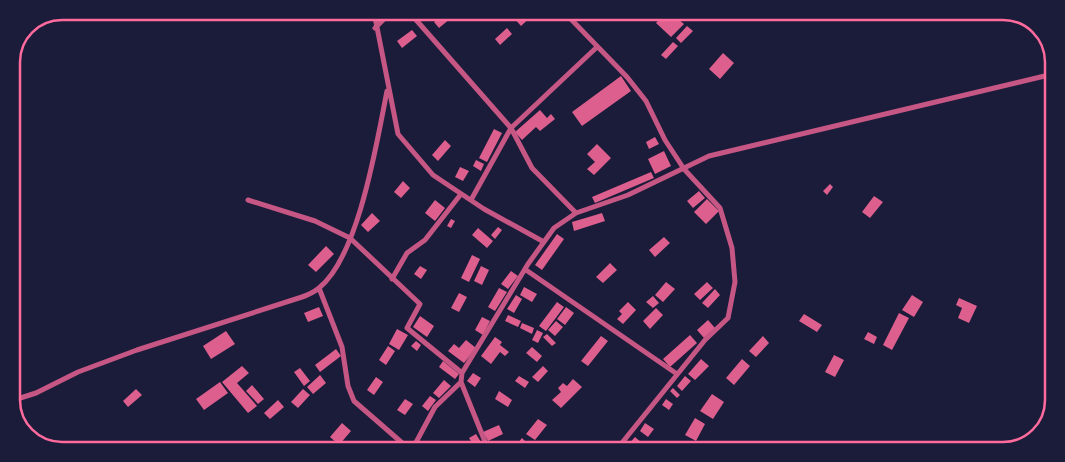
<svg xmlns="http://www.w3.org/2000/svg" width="1065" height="462" viewBox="0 0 1065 462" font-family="Lora,serif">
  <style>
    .building { fill: #dd5f8e }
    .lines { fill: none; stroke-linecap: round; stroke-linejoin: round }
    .minor { stroke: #c65784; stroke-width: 5 }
    .rim { fill: none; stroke: #ff6b9d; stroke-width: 2.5 }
  </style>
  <rect width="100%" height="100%" fill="#1b1b3a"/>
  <path class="building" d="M444 13H457L439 28 434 22Z
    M517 13H535L521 26 513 17Z
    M664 14H672L684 24 671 37 656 23Z
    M687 26 693 31 681 43 676 38Z
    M507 28 512 34 500 45 495 39Z
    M412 30 417 36 402 48 397 41Z
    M673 42 678 46 666 59 661 55Z
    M723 53 734 63 720 79 709 69Z
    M621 76 631 91 582 126 572 112Z
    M540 110 547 118 551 114 555 119 540 131 536 127 522 140 515 132Z
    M494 129 502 133 487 162 479 158Z
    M655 137 659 144 649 149 646 142Z
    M445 140 451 146 438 161 432 155Z
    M597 144 611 158 594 175 587 169 595 162 587 154Z
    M664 151 671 166 655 174 648 159Z
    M476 160 484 164 481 171 473 166Z
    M460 167 469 171 463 181 455 177Z
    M651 172 654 178 595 203 592 197Z
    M403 181 410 188 401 198 394 192Z
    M830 184 833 187 827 195 823 191Z
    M699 191 705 198 693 208 687 201Z
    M874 196 883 202 870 218 862 212Z
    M707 199 719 211 706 224 694 212Z
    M435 200 445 208 435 221 425 213Z
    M372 213 380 221 368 232 361 225Z
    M602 213 605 221 574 231 572 222Z
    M451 219 455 221 451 228 447 226Z
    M498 227 502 230 495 239 491 235Z
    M478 228 493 241 487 248 472 235Z
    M557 234 564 239 542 270 535 265Z
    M664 237 670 243 655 257 649 250Z
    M326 246 334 254 316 272 308 265Z
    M472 255 480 259 469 282 461 278Z
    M610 263 617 270 603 283 596 277Z
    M420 266 427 270 421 279 414 274Z
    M481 266 489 270 482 285 474 281Z
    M511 271 518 276 508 289 501 284Z
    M666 282 675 289 663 302 655 295Z
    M707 282 713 288 700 300 694 294Z
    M524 287 537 294 532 302 520 295Z
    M499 288 507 292 495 311 488 307Z
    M715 289 720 295 708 308 702 303Z
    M459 293 467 297 459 312 451 308Z
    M516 295 522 299 514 313 507 309Z
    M912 295 923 302 914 317 902 310Z
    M653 296 659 303 653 308 646 302Z
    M959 298 977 306 969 323 958 318 962 308 956 305Z
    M557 302 564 307 546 331 539 326Z
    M628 302 636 310 623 324 617 319 622 314 619 311Z
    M319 307 323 316 308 322 304 313Z
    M566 307 574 313 565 325 557 319Z
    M656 308 663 315 650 329 643 321Z
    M899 313 909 318 892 350 883 345Z
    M804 314 822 325 817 332 799 321Z
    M508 315 521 321 518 327 505 321Z
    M420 316 434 326 427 337 413 327Z
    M482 317 490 321 483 335 475 330Z
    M708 320 715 328 704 338 697 330Z
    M556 321 563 327 555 336 548 330Z
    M522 323 534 328 532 334 520 328Z
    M397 329 408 335 399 350 389 344Z
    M537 330 543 333 538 343 532 340Z
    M226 331 235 344 211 359 203 346Z
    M868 332 877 337 874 344 864 339Z
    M547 334 556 343 552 346 543 337Z
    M690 335 697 343 670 367 663 359Z
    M601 336 608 341 588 366 581 361Z
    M763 336 769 343 756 357 749 351Z
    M495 337 502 342 500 345 509 352 505 356 500 352 491 364 481 356Z
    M466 340 476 348 464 363 448 351 454 344 459 348Z
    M416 341 421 345 417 351 411 346Z
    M388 346 395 351 386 365 379 360Z
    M532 347 542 356 537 362 526 353Z
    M336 349 341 356 320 372 315 365Z
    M834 355 844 360 835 377 825 372Z
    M701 359 709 366 695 380 688 374Z
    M742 359 750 366 734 385 726 378Z
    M443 361 459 374 455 379 439 367Z
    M242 366 249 373 237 383 257 406 248 413 222 382Z
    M543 366 548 371 538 382 532 377Z
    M300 368 310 381 304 386 294 372Z
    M473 373 481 378 475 387 467 381Z
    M320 375 326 383 313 394 307 387Z
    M519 376 529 382 525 388 515 381Z
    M685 376 691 381 682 391 677 386Z
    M376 377 383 382 374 395 367 390Z
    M573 379 582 387 561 408 552 400 561 392 558 388 563 383 567 386Z
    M444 380 451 386 439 398 433 393Z
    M220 382 228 393 204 410 196 399Z
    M252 385 264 399 258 404 246 391Z
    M673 388 680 395 677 398 670 391Z
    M136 389 142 395 128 407 123 401Z
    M303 389 310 395 298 408 291 402Z
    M499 391 512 400 508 407 495 399Z
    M712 394 724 402 713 419 700 411Z
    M430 396 436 400 428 411 422 406Z
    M405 399 413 404 405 415 397 410Z
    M666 399 673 404 669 410 662 405Z
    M278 400 284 407 270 419 264 413Z
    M695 418 705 424 696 441 685 435Z
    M538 419 547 425 535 440 526 434Z
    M342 423 351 431 339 445 330 437Z
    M645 423 654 429 648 437 640 431Z
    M499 425 503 434 488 441 483 432Z
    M476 434 484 447 482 449H476L469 438Z
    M635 437 642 443 636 449H624Z
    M522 438 528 444 524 449H513Z
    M329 442 333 448H323Z"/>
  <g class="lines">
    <path class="minor" d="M374 12 398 134 433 175 484 209 544 242
      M410 13 511 128 532 168 576 213
      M565 13 627 77 646 101 665 140 684 169 720 208 732 248 735 282 728 318 705 340 617 449
      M375 28 390 13
      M248 200 315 221 350 238 420 304 407 328 462 373
      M471 200 511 128 597 47
      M526 270 677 374
      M392 279 407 253 425 240 461 194
      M319 288 342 347 348 386 354 401 408 448
      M461 382 488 449
      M11 401 36 393 78 372 137 350 302 297C308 295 314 292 319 288 359 256 377 141 387 91
      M413 448 435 407 461 382 462 373 528 264 554 228 576 213 628 195 709 156 1053 74"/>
  </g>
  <path d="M0 0H1065V462H0ZM62 20H1003A42 42 0 0 1 1045 62V400A42 42 0 0 1 1003 442H62A42 42 0 0 1 20 400V62A42 42 0 0 1 62 20Z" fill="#1b1b3a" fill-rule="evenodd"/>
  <path class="rim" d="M62 20H1003A42 42 0 0 1 1045 62V400A42 42 0 0 1 1003 442H62A42 42 0 0 1 20 400V62A42 42 0 0 1 62 20Z"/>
</svg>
